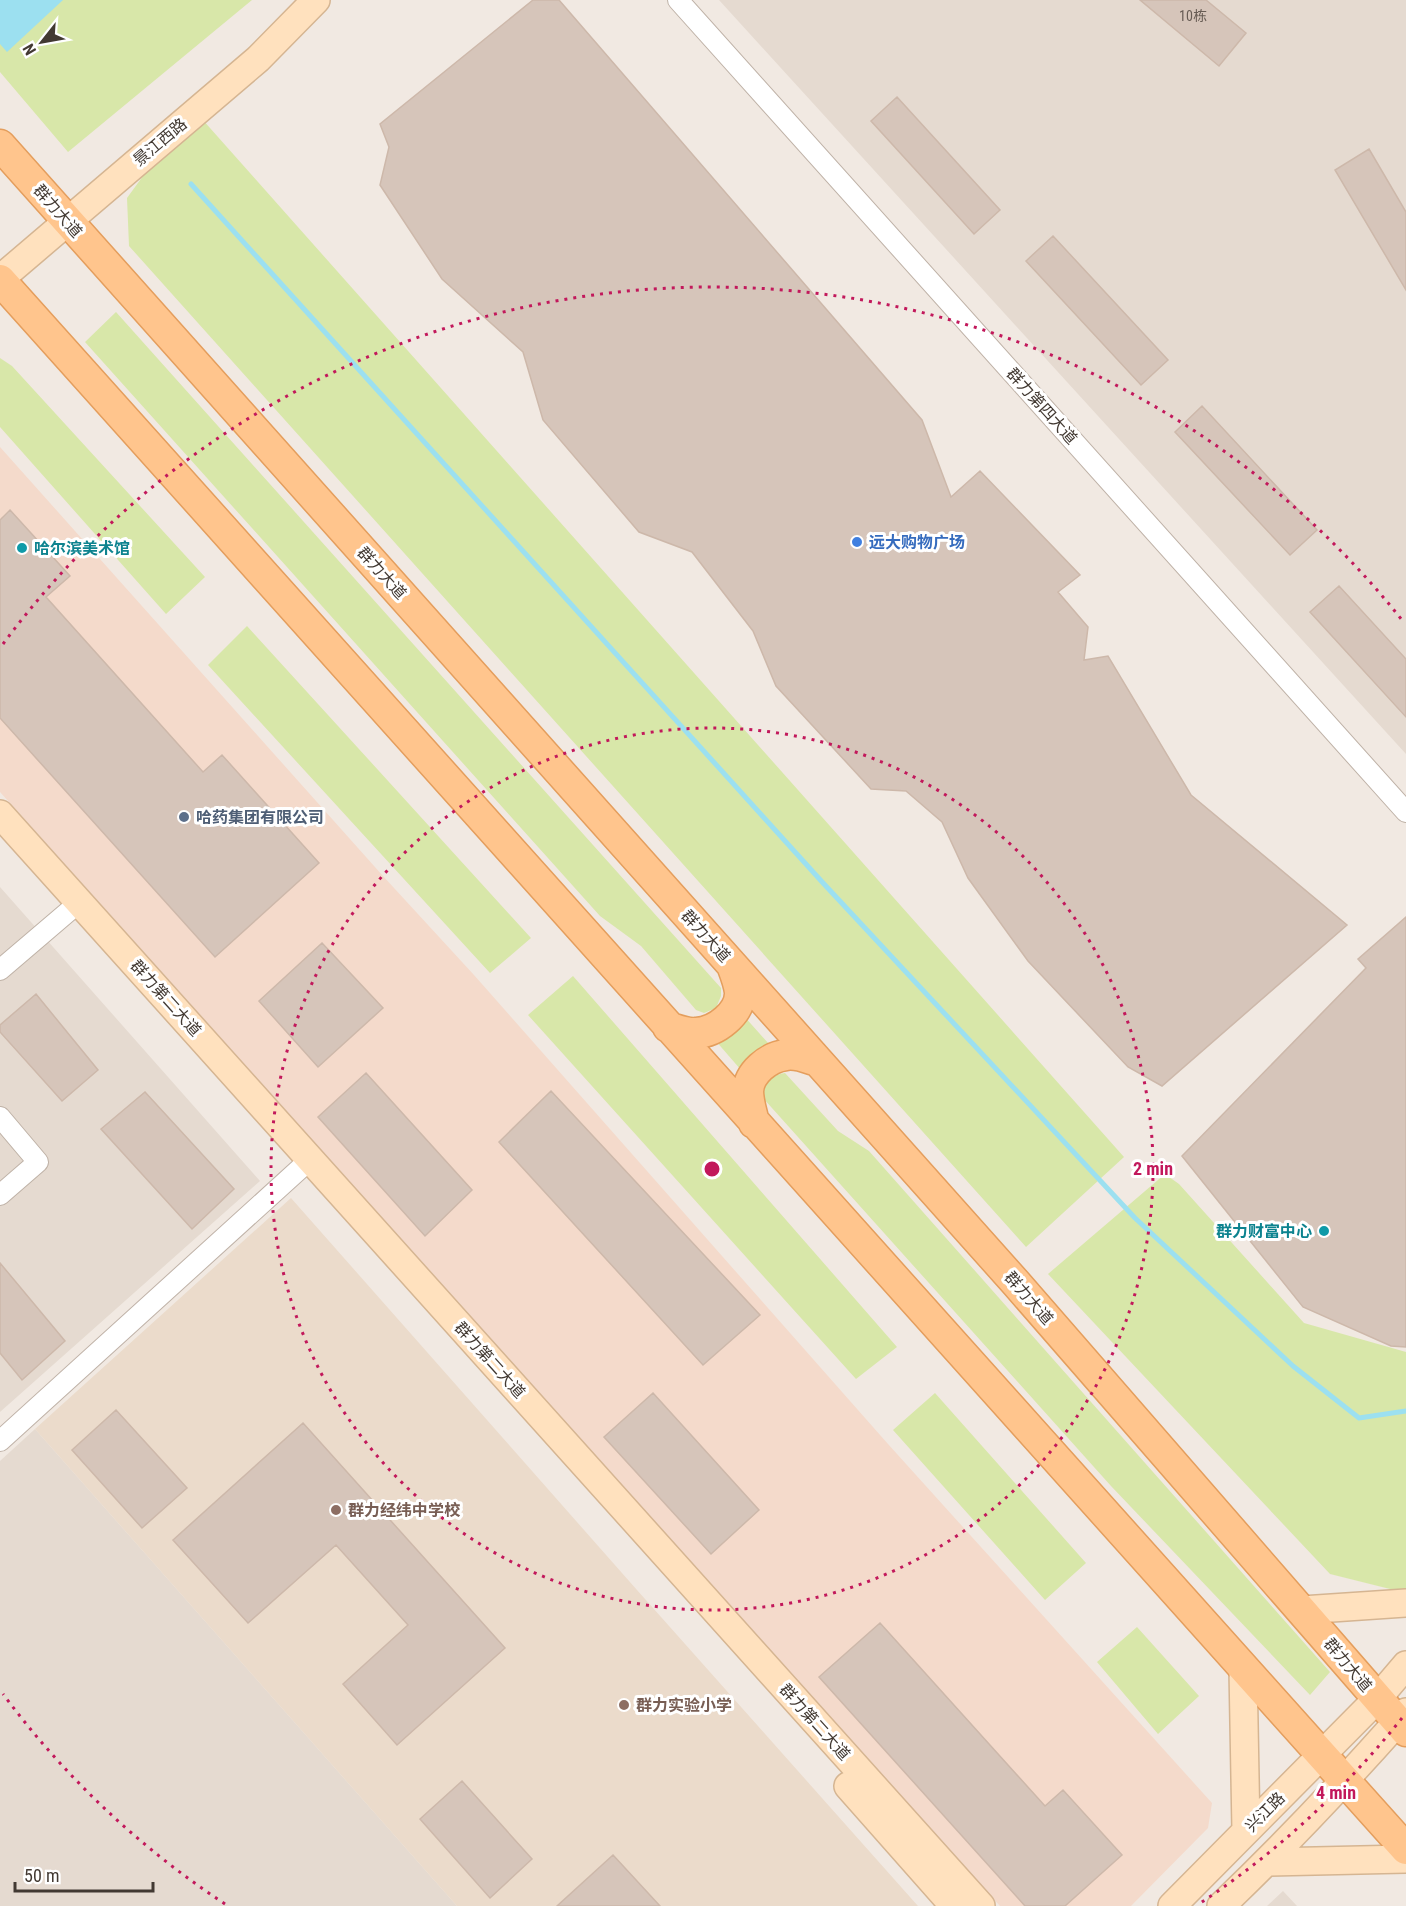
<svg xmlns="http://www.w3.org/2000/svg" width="1406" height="1906" viewBox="0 0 1406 1906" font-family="'Roboto Condensed','Noto Sans SC',sans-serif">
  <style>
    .residential { fill: #e5dad0 }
    .commercial { fill: #f4dacb }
    .education { fill: #ebdbcb }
    .green { fill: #d8e7a9 }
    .water { fill: #9ce0f0 }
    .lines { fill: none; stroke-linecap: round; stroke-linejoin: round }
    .stream { stroke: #9ce0f0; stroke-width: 5 }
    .building { fill: #d6c5ba; stroke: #cdb8aa; stroke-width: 1.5 }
    .minor-casing { stroke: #bfb2a7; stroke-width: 22 }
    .secondary-casing { stroke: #d5b592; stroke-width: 30 }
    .primary-casing { stroke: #e49e5d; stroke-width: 33 }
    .minor { stroke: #fff; stroke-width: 20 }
    .secondary { stroke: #ffe1be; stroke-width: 27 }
    .primary { stroke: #ffc58d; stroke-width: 30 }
    .ring { fill: none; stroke: #c2185b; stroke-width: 3; stroke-dasharray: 3 6 }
    .shop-dot { fill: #3f7fe0; stroke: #fff; stroke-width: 2 }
    .culture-dot { fill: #0f9aa8; stroke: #fff; stroke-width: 2 }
    .service-dot { fill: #5c6f8a; stroke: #fff; stroke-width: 2 }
    .education-dot { fill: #8d6e63; stroke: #fff; stroke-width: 2 }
    .labels { text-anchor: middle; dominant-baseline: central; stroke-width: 6; stroke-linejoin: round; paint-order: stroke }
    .number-label { font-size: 14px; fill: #675c54 }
    .street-label { font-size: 16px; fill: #423932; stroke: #fff }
    .shop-label { font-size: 16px; font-weight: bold; fill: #366cbe; stroke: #fff; text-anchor: start }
    .culture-label { font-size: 16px; font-weight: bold; fill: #0d838f; stroke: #fff; text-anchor: start }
    .service-label { font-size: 16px; font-weight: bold; fill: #4e5e75; stroke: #fff; text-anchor: start }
    .education-label { font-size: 16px; font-weight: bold; fill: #785e54; stroke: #fff; text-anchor: start }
    .centre { fill: #c2185b; stroke: #fff; stroke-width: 3 }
    .ring-label { font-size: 18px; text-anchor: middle; font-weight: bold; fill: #c2185b; stroke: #fff; stroke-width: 6; stroke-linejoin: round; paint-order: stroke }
  </style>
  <rect width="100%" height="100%" fill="#f1e9e2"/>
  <path class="residential" d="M719 0H1406V754Z
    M0 887 260 1181 0 1412Z
    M35 1429 457 1906H0V1461Z
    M1283 1891 1297 1906H1267Z"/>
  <path class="commercial" d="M0 447 383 876 474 975 888 1444 1212 1803 1208 1828 1131 1906H1000L0 792Z"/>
  <path class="education" d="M291 1198 637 1590 918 1906H457L35 1429Z"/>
  <path class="green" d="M0 0H252L68 152 0 72Z
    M202 119 1124 1157 1026 1247 129 246 127 198 151 165Z
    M116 312 721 988V996L716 1008 704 1013 696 1010 641 946 600 916 85 342Z
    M0 358 12 366 205 577 166 614 0 427Z
    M247 626 531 938 490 973 208 665Z
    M573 976 897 1347 856 1379 528 1015Z
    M743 1015 769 1044 763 1048 741 1070 715 1040Z
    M785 1073 838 1131 869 1151 1330 1672 1310 1695 1111 1486 763 1098C765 1082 769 1076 785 1073Z
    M1165 1174 1179 1184 1304 1323 1406 1352V1593L1330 1574 1048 1274Z
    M935 1393 1086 1563 1045 1600 893 1430Z
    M1137 1627 1199 1696 1158 1734 1097 1662Z"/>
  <path class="water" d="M0 0H63L7 52 0 44Z"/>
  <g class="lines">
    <path class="stream" d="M191 184 824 884 1135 1218 1293 1366 1359 1418 1406 1411"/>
  </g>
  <path class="building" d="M533 0H559L922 420 951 497 980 471 1080 575 1058 592 1088 627 1084 660 1108 656 1191 795 1347 925 1162 1086 1128 1067 1028 961 968 878 942 822 906 791 871 789 776 686 753 631 692 552 639 532 543 420 523 352 442 279 380 185 389 147 380 124Z
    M1140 0H1206L1246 33 1219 66Z
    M897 97 1000 210 974 234 871 121Z
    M1369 149 1406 212V290L1335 170Z
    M1053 236 1168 360 1141 385 1026 261Z
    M1202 406 1317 530 1290 555 1175 432Z
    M10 510 70 576 46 597 203 772 222 755 319 863 215 957 0 718V520Z
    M1339 586 1406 659V717L1310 612Z
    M1406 917V1347L1391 1346 1303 1307 1182 1156 1366 968 1358 959Z
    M322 943 383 1008 318 1067 259 1001Z
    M36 994 98 1070 62 1101 0 1032V1025Z
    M366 1073 472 1190 425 1236 318 1117Z
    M551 1091 760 1315 703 1365 499 1142Z
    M145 1092 234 1189 192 1229 101 1129Z
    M0 1263 65 1341 22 1380 0 1353Z
    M653 1393 759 1510 711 1554 604 1437Z
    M116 1410 187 1488 142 1528 72 1450Z
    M303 1423 505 1648 397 1745 343 1684 408 1625 336 1545 248 1623 173 1540Z
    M880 1623 1045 1806 1063 1790 1122 1855 1065 1906H1025L819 1677Z
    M462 1781 532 1859 490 1898 420 1819Z
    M613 1855 660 1906H557Z"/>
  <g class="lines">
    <defs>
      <path id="minor" d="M678 0 1406 812
        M0 970 69 911
        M0 1117 38 1162 0 1195
        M0 1441 304 1165"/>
      <path id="secondary" d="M0 279 258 59 316 0
        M0 814 981 1906
        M1302 1610 1406 1603
        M1243 1669 1246 1831
        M848 1786 954 1906
        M1268 1862 1406 1859
        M1172 1906 1377 1699 1406 1665
        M1221 1906C1286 1844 1347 1779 1406 1712"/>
      <path id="primary" d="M0 145 1016 1283 1406 1731
        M0 280 1406 1849
        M668 1027C678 1030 686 1034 696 1033 716 1032 741 1013 740 992 739 983 735 973 732 965
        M754 1123C752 1113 748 1102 748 1091 749 1073 768 1057 786 1055 797 1053 807 1058 817 1061"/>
    </defs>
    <use href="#minor" class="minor-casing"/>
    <use href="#secondary" class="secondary-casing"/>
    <use href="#primary" class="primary-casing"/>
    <use href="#minor" class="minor"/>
    <use href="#secondary" class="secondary"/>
    <use href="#primary" class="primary"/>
  </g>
  <g class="ring">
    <circle cx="712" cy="1169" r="441"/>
    <path d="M1402 1718A882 882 0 0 1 1199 1904M225 1904A882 882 0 0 1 3 1694M3 644A882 882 0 0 1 1402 620"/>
  </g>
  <circle class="shop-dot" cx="857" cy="542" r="6"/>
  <g class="culture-dot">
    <circle cx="22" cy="548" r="6"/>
    <circle cx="1324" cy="1231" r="6"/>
  </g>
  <circle class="service-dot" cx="184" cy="817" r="6"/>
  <g class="education-dot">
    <circle cx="336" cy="1510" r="6"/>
    <circle cx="624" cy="1705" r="6"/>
  </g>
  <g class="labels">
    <g class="number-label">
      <text x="1193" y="16">10栋</text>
    </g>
    <g class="street-label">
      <text transform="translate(160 142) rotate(-40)">景江西路</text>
      <text transform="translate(58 211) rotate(49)">群力大道</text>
      <text transform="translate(1042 406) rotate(48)">群力第四大道</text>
      <text transform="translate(382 573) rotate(48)">群力大道</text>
      <text transform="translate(706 936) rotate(48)">群力大道</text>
      <text transform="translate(166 998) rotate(48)">群力第二大道</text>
      <text transform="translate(1029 1298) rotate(49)">群力大道</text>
      <text transform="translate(490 1360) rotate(48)">群力第二大道</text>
      <text transform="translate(1348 1665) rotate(50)">群力大道</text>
      <text transform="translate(815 1722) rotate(48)">群力第二大道</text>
      <text transform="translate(1265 1812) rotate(-45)">兴江路</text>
    </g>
    <g class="shop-label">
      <text x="869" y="542">远大购物广场</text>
    </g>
    <g class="culture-label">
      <text x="34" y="548">哈尔滨美术馆</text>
      <text x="1312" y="1231" text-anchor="end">群力财富中心</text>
    </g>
    <g class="service-label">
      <text x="196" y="817">哈药集团有限公司</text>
    </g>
    <g class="education-label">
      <text x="348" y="1510">群力经纬中学校</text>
      <text x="636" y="1705">群力实验小学</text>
    </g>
  </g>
  <circle cx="712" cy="1169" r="9" class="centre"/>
  <g class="ring-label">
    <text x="1153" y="1175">2 min</text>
    <text x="1336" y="1799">4 min</text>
  </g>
  <g transform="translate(42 42) rotate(239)" stroke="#ffffff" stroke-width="4.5" paint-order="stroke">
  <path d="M0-4.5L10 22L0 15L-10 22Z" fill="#423932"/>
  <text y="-9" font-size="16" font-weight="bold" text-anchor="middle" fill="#423932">N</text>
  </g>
  <path d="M15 1882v9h138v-9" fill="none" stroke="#423932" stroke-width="3"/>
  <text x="24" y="1882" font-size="18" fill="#423932" stroke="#ffffff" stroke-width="4.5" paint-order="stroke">50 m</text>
</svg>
